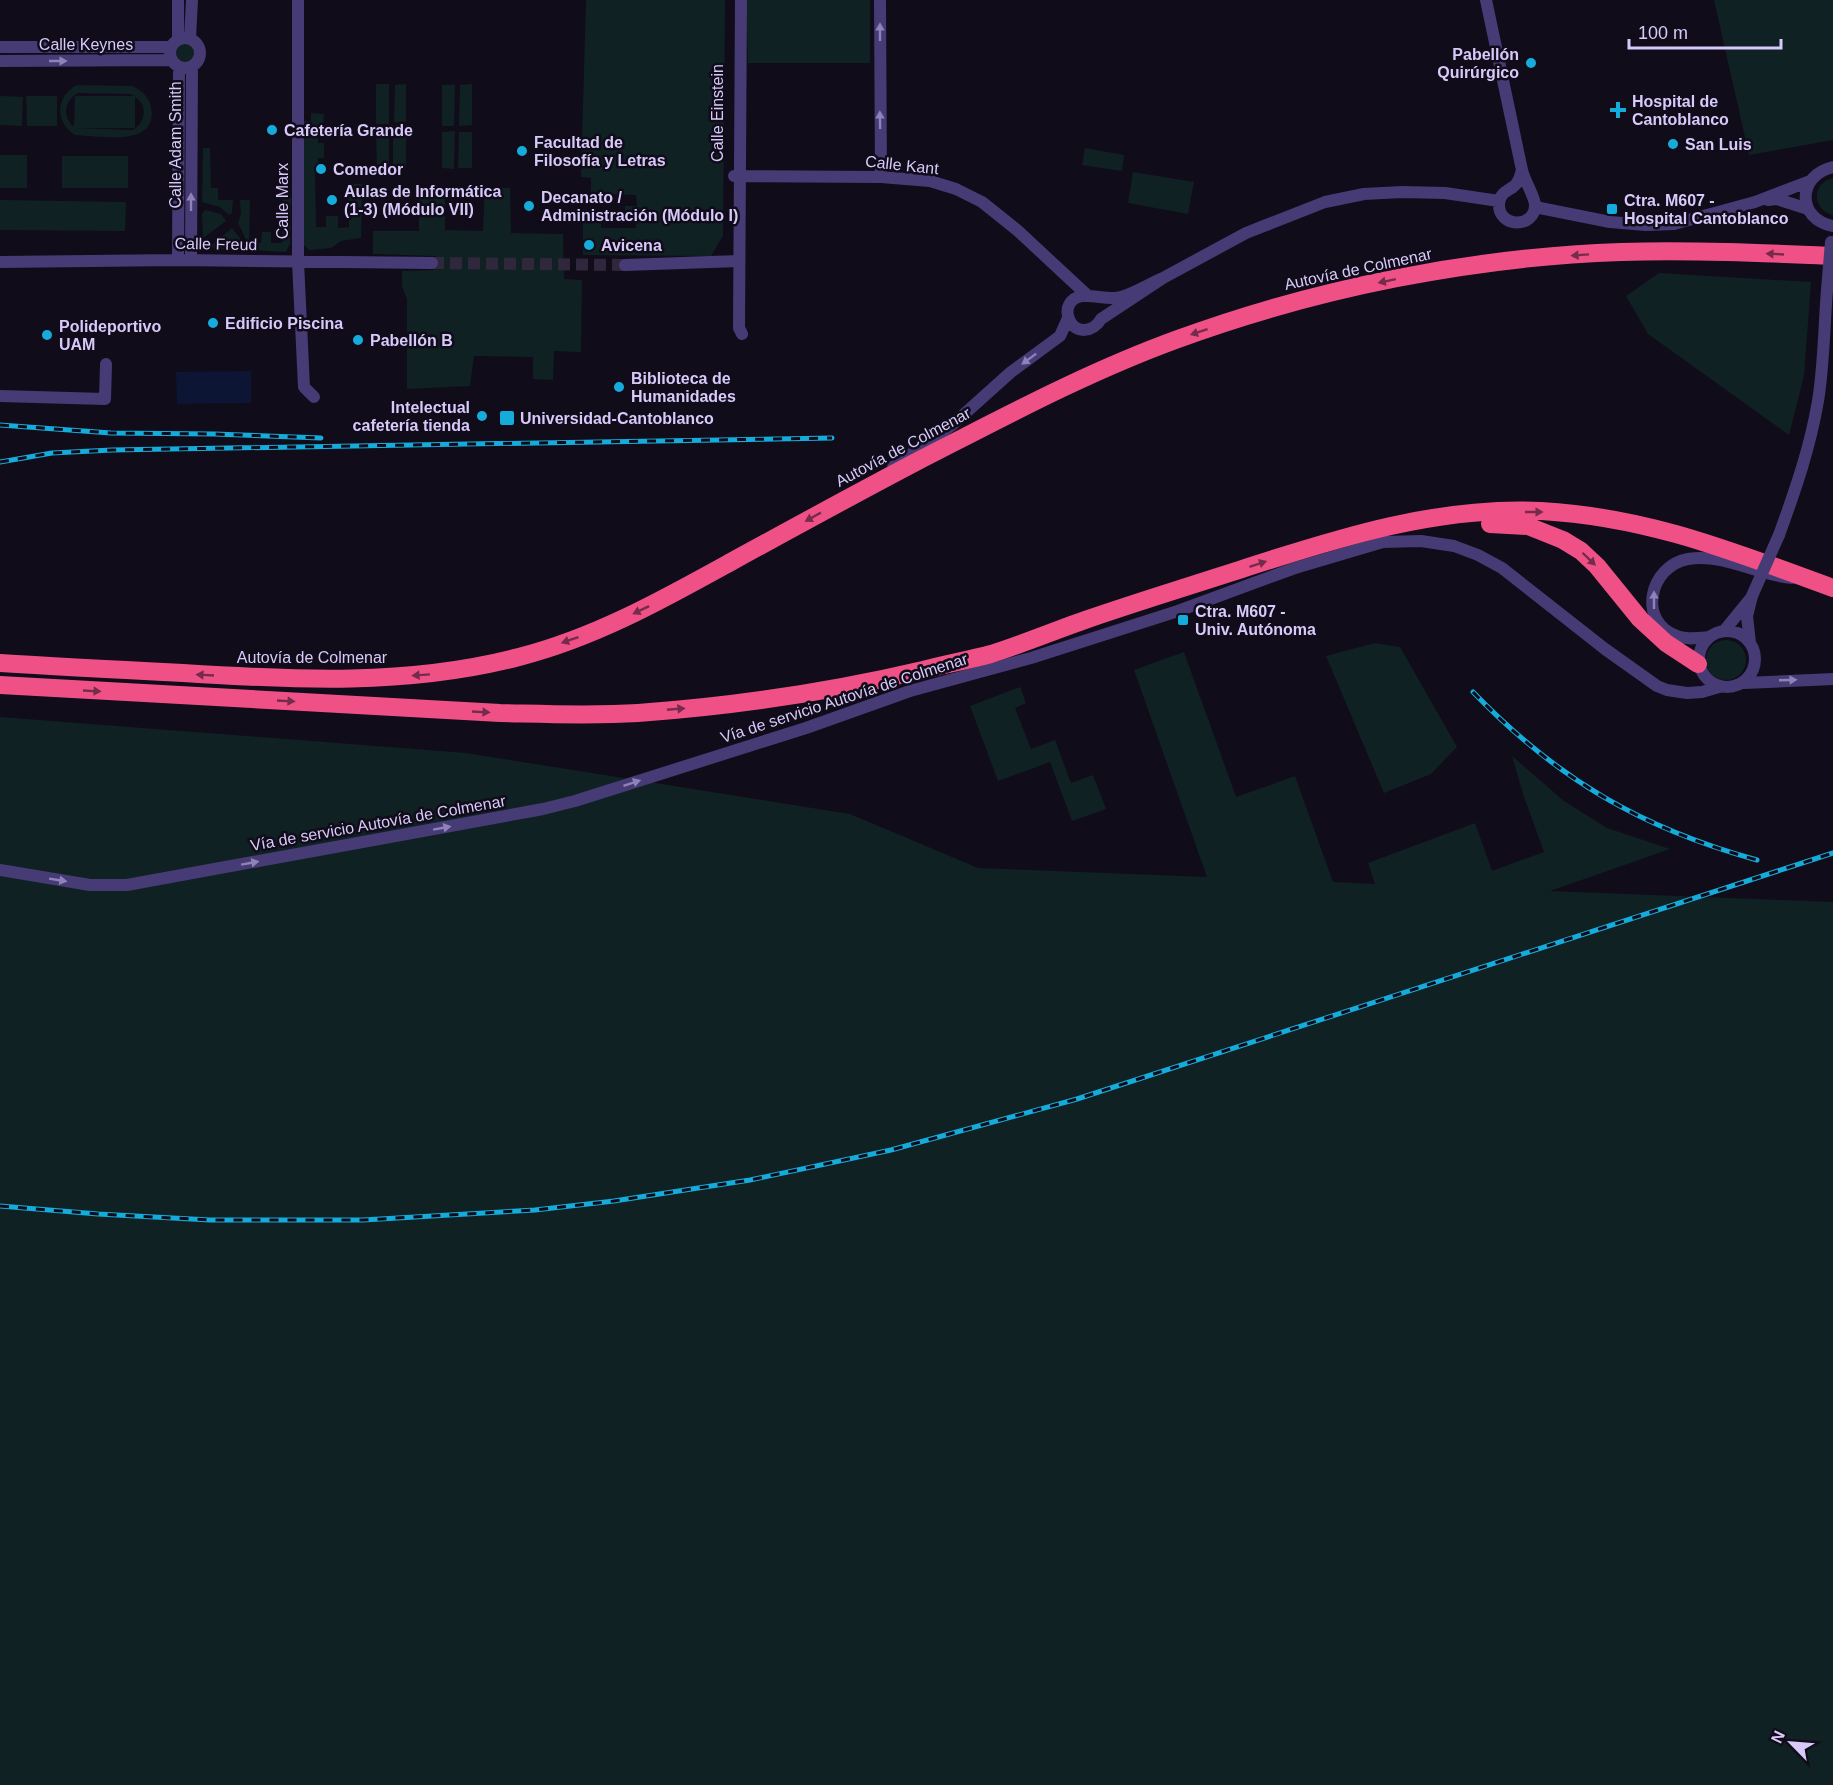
<svg xmlns="http://www.w3.org/2000/svg" width="1833" height="1785" viewBox="0 0 1833 1785" font-family="Arial,sans-serif">
  <style>
    .green { fill: #102123; fill-rule: evenodd }
    .water { fill: #0c1533 }
    .lines { fill: none; stroke-linecap: round; stroke-linejoin: round }
    .minor-tunnel { stroke: #2f283c; stroke-width: 12; stroke-dasharray: 12 6; stroke-linecap: butt }
    .minor { stroke: #463b75; stroke-width: 12 }
    .motorway { stroke: #ef5186; stroke-width: 18 }
    .rail-casing { stroke: #15acdc; stroke-width: 5 }
    .rail { stroke: #110c1a; stroke-width: 3; stroke-dasharray: 9; stroke-linecap: butt }
    .minor-bridge { stroke: #463b75; stroke-width: 12 }
    .oneway { fill: #8e82b8 }
    .oneway2 { fill: #752b4b }
    .poi-dot { fill: #15acdc; stroke: #110c1a; stroke-width: 2 }
    .labels { text-anchor: middle; dominant-baseline: central; stroke-width: 5; stroke-linejoin: round; paint-order: stroke }
    .street-label { font-size: 16px; fill: #d7cafa; stroke: #110c1a }
    .poi-label { font-size: 16px; font-weight: bold; fill: #d7cafa; stroke: #110c1a; text-anchor: start }
  </style>
  <rect width="100%" height="100%" fill="#110c1a"/>
  <path class="green" d="M586 0H725L723 236 711 256 583 255V218L601 219V228H636V217H625V206H637L636 195 601 194V204H591V178L581 177Z
    M746 0H870V63H748Z
    M1714 0H1833V140L1749 155Z
    M175 53a10 10 0 1 1 20 0a10 10 0 1 1-20 0Z
    M376 84H389V124H376Z
    M406 84V122H394L395 85Z
    M472 84V125L459 126 460 85Z
    M77 85 132 86C141 90 149 96 151 107 159 148 99 136 75 135 55 123 55 96 77 85ZM78 93 130 94 135 96H75L74 127C62 116 64 101 78 93ZM135 97C148 105 146 122 133 130L75 128H135Z
    M442 85H455L454 126H442Z
    M0 96 23 97 22 126 0 125Z
    M26 96H57V126H27Z
    M311 113 324 114 323 125 318 126V143H324V158H318V170H315L316 227H326V216H338V228L349 227 348 184H362L361 238 341 241 331 248 309 250 304 245V121H311Z
    M393 127H406V168H393Z
    M376 128H389V169L377 168Z
    M455 131 454 169 442 168V132Z
    M459 132H472V168H458Z
    M203 148H210L211 188H218V200H233L232 213 229 215 220 207 202 202Z
    M1085 148 1124 155 1122 171 1082 165Z
    M0 155H27V188H0Z
    M62 156H128V188H62Z
    M1133 172 1194 182 1188 214 1128 203Z
    M1833 178V215H1832C1811 208 1812 183 1833 178Z
    M419 187H445V230L483 231 485 187 510 188 511 233 563 234 564 279 582 280 581 352 554 351 553 380 533 379V357L474 356 470 386 407 389V299L402 286V271L434 270 436 256 373 254V231H419Z
    M283 197H291L290 244 286 252 251 250 238 223 241 214 240 200H250L249 243H261L262 232H271V243H282Z
    M0 200 126 202 125 231 0 230Z
    M205 210 221 214 226 221 203 238 202 214Z
    M232 228 240 238 243 247 241 250 212 248V245Z
    M1659 273 1811 282 1804 376 1789 435 1648 334 1626 296Z
    M1706 660a20 20 0 1 1 40 0a20 20 0 1 1-40 0Z
    M1375 643 1400 647 1457 747 1431 774 1384 793 1326 656Z
    M1184 652 1236 797 1295 776 1333 882 1375 884 1368 863 1475 823 1492 871 1544 852 1523 794 1512 756 1564 801 1607 828 1670 849 1550 891 1833 902V1785H0V717L466 753 850 814 978 868 1207 877 1134 670Z
    M1020 687 1026 703 1015 708 1031 749 1055 740 1071 783 1093 775 1106 809 1072 821 1050 762 998 781 970 706Z"/>
  <path class="water" d="M251 371V403L177 404 176 372Z"/>
  <g class="lines">
    <path class="minor-tunnel" d="M432 263 625 265"/>
    <path class="minor" d="M298 0V262L304 387 314 397
      M741 0C741 110 739 219 739 328L742 334
      M880 0 881 177
      M1486 0 1522 170C1524 180 1535 197 1535 205 1535 229 1498 228 1499 204 1500 193 1506 192 1513 187 1519 183 1520 176 1522 170
      M170 53a15 15 0 1 1 30 0a15 15 0 1 1-30 0Z
      M190 38 192 0
      M178 39V0
      M0 47H171
      M0 61 172 60
      M1833 167C1797 175 1796 219 1833 226
      M734 176 881 177 930 181 956 189 982 202 1017 230 1087 295
      M1768 200 1777 199 1808 209
      M1535 207 1610 222 1646 225 1674 224 1755 202 1810 181
      M178 260 179 67
      M191 260 192 67
      M0 262 178 260 432 263
      M625 265 739 261
      M1163 278C1149 284 1135 293 1121 297 1104 302 1078 287 1069 305 1067 309 1067 314 1069 319 1075 335 1094 332 1101 319L1163 278 1246 233 1325 202 1364 194 1402 192 1445 193 1499 201
      M0 396 105 399 106 364
      M893 467 952 425 1011 372 1060 336 1068 318
      M1779 535C1795 491 1810 448 1818 401 1824 365 1824 326 1827 290
      M1699 659a28 28 0 1 1 56 0a28 28 0 1 1-56 0Z
      M1724 631 1750 599
      M1709 637C1699 638 1687 640 1677 636 1637 622 1649 566 1688 559 1725 553 1756 575 1792 578
      M1750 643 1747 616 1752 596
      M1744 683 1833 679
      M0 870 90 885H127L543 809 575 801 806 728 910 691 1031 658 1178 611 1295 568 1383 542 1421 541 1454 546 1478 555 1502 568 1605 649 1657 686 1667 690 1687 693 1702 692 1719 687"/>
    <path class="motorway" d="M1490 524 1528 526 1563 540 1581 551 1597 566 1640 619 1666 643 1698 664
      M0 663C61 667 122 670 183 673 295 680 408 686 519 657 594 638 662 600 729 563 791 529 853 495 916 462 1002 418 1087 372 1178 339 1317 288 1473 257 1621 252 1692 250 1762 253 1833 256
      M0 685 500 713C546 714 592 716 638 713 734 706 829 692 923 670 946 664 969 660 991 654 1023 644 1056 630 1088 619 1140 601 1193 585 1245 568 1341 537 1439 506 1541 511 1649 517 1734 552 1833 588"/>
    <defs>
      <path id="rail" d="M0 425 111 433 214 434 321 438
        M0 462 52 453 112 450 832 438
        M1473 692C1557 779 1641 828 1757 860
        M0 1206 98 1214 210 1220H363L535 1210 614 1201 750 1180 891 1150 1077 1099 1833 853"/>
    </defs>
    <use href="#rail" class="rail-casing"/>
    <use href="#rail" class="rail"/>
    <path class="minor-bridge" d="M1827 290 1831 242
      M1752 596 1779 535"/>
  </g>
  <defs><path id="oneway-solid" d="M-6-.8H1V-3.2L6.5 0L1 3.2V.8H-6Z" transform="scale(1.5)"/></defs>
  <g class="oneway">
    <use href="#oneway-solid" transform="translate(880 32) rotate(-90)"/>
    <use href="#oneway-solid" transform="translate(58 61)"/>
    <use href="#oneway-solid" transform="translate(880 120) rotate(-91)"/>
    <use href="#oneway-solid" transform="translate(191 202) rotate(-90)"/>
    <use href="#oneway-solid" transform="translate(1029 359) rotate(143)"/>
    <use href="#oneway-solid" transform="translate(1654 600) rotate(-90)"/>
    <use href="#oneway-solid" transform="translate(1788 680) rotate(-2)"/>
    <use href="#oneway-solid" transform="translate(632 783) rotate(-18)"/>
    <use href="#oneway-solid" transform="translate(442 828) rotate(-10)"/>
    <use href="#oneway-solid" transform="translate(250 863) rotate(-10)"/>
    <use href="#oneway-solid" transform="translate(58 880) rotate(9)"/>
  </g>
  <g class="oneway2">
    <use href="#oneway-solid" transform="translate(1775 254) rotate(-177)"/>
    <use href="#oneway-solid" transform="translate(1580 255) rotate(176)"/>
    <use href="#oneway-solid" transform="translate(1387 281) rotate(168)"/>
    <use href="#oneway-solid" transform="translate(1199 332) rotate(162)"/>
    <use href="#oneway-solid" transform="translate(1534 512)"/>
    <use href="#oneway-solid" transform="translate(813 517) rotate(151)"/>
    <use href="#oneway-solid" transform="translate(1589 559) rotate(44)"/>
    <use href="#oneway-solid" transform="translate(1258 564) rotate(-18)"/>
    <use href="#oneway-solid" transform="translate(641 610) rotate(154)"/>
    <use href="#oneway-solid" transform="translate(570 640) rotate(161)"/>
    <use href="#oneway-solid" transform="translate(205 675) rotate(-177)"/>
    <use href="#oneway-solid" transform="translate(421 675) rotate(176)"/>
    <use href="#oneway-solid" transform="translate(92 691) rotate(3)"/>
    <use href="#oneway-solid" transform="translate(286 701) rotate(3)"/>
    <use href="#oneway-solid" transform="translate(676 709) rotate(-5)"/>
    <use href="#oneway-solid" transform="translate(481 712) rotate(3)"/>
  </g>
  <g class="poi-dot">
    <circle cx="1531" cy="63" r="6"/>
    <path d="M1615 101h6v6h6v6h-6v6h-6v-6h-6v-6h6z"/>
    <circle cx="272" cy="130" r="6"/>
    <circle cx="1673" cy="144" r="6"/>
    <circle cx="522" cy="151" r="6"/>
    <circle cx="321" cy="169" r="6"/>
    <circle cx="332" cy="200" r="6"/>
    <circle cx="529" cy="206" r="6"/>
    <rect x="1606" y="203" width="12" height="12" rx="3"/>
    <circle cx="589" cy="245" r="6"/>
    <circle cx="213" cy="323" r="6"/>
    <circle cx="47" cy="335" r="6"/>
    <circle cx="358" cy="340" r="6"/>
    <circle cx="619" cy="387" r="6"/>
    <circle cx="482" cy="416" r="6"/>
    <rect x="499" y="410" width="16" height="16" rx="3"/>
    <rect x="1177" y="614" width="12" height="12" rx="3"/>
  </g>
  <g class="labels">
    <g class="street-label">
      <text x="86" y="44">Calle Keynes</text>
      <text transform="translate(717 113) rotate(-90)">Calle Einstein</text>
      <text transform="translate(175 145) rotate(-90)">Calle Adam Smith</text>
      <text transform="translate(902 165) rotate(6)">Calle Kant</text>
      <text transform="translate(282 201) rotate(-90)">Calle Marx</text>
      <text transform="translate(216 244) rotate(1)">Calle Freud</text>
      <text transform="translate(1358 269) rotate(-12)">Autovía de Colmenar</text>
      <text transform="translate(903 447) rotate(-28)">Autovía de Colmenar</text>
      <text x="312" y="657">Autovía de Colmenar</text>
      <text transform="translate(844 698) rotate(-18)">Vía de servicio Autovía de Colmenar</text>
      <text transform="translate(378 823) rotate(-10)">Vía de servicio Autovía de Colmenar</text>
    </g>
    <g class="poi-label">
      <text x="1519" y="54" text-anchor="end">Pabellón<tspan x="1519" dy="18">Quirúrgico</tspan></text>
      <text x="1632" y="101">Hospital de<tspan x="1632" dy="18">Cantoblanco</tspan></text>
      <text x="284" y="130">Cafetería Grande</text>
      <text x="534" y="142">Facultad de<tspan x="534" dy="18">Filosofía y Letras</tspan></text>
      <text x="1685" y="144">San Luis</text>
      <text x="333" y="169">Comedor</text>
      <text x="344" y="191">Aulas de Informática<tspan x="344" dy="18">(1-3) (Módulo VII)</tspan></text>
      <text x="541" y="197">Decanato /<tspan x="541" dy="18">Administración (Módulo I)</tspan></text>
      <text x="1624" y="200">Ctra. M607 -<tspan x="1624" dy="18">Hospital Cantoblanco</tspan></text>
      <text x="601" y="245">Avicena</text>
      <text x="225" y="323">Edificio Piscina</text>
      <text x="59" y="326">Polideportivo<tspan x="59" dy="18">UAM</tspan></text>
      <text x="370" y="340">Pabellón B</text>
      <text x="631" y="378">Biblioteca de<tspan x="631" dy="18">Humanidades</tspan></text>
      <text x="470" y="407" text-anchor="end">Intelectual<tspan x="470" dy="18">cafetería tienda</tspan></text>
      <text x="520" y="418">Universidad-Cantoblanco</text>
      <text x="1195" y="611">Ctra. M607 -<tspan x="1195" dy="18">Univ. Autónoma</tspan></text>
    </g>
  </g>
  <g transform="translate(1791 1743) rotate(295)" stroke="#110c1a" stroke-width="4.5" paint-order="stroke">
  <path d="M0-4.5L10 22L0 15L-10 22Z" fill="#d7cafa"/>
  <text y="-9" font-size="16" font-weight="bold" text-anchor="middle" fill="#d7cafa">N</text>
  </g>
  <path d="M1629 39v9h152v-9" fill="none" stroke="#d7cafa" stroke-width="3"/>
  <text x="1638" y="39" font-size="18" fill="#d7cafa" stroke="#110c1a" stroke-width="4.5" paint-order="stroke">100 m</text>
</svg>
